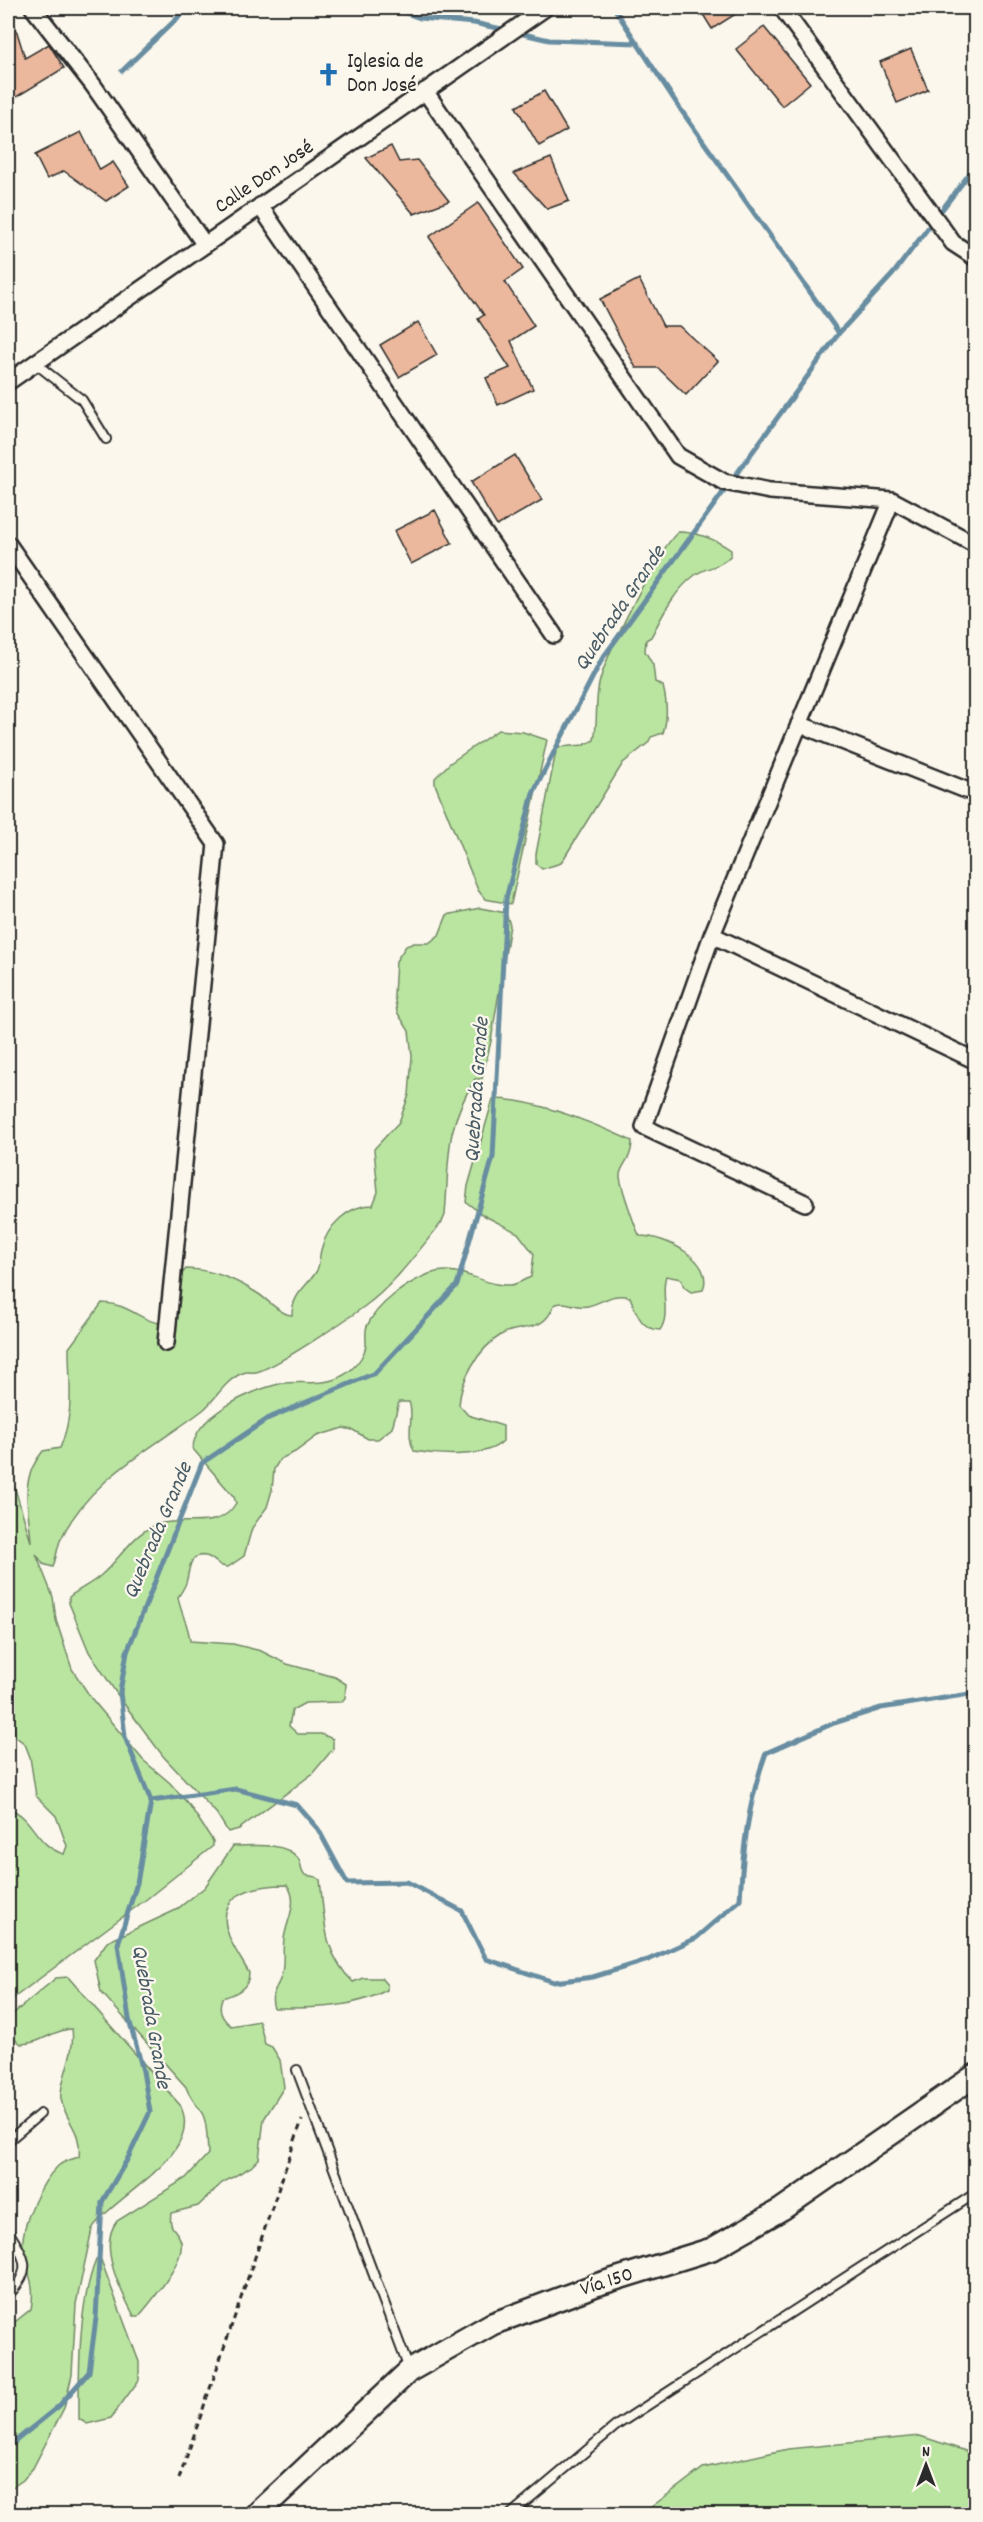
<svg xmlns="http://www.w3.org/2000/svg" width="983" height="2522" viewBox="0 0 983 2522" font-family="Dekko,sans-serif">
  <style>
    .green { fill: #bae5a1; stroke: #728866; stroke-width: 1.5 }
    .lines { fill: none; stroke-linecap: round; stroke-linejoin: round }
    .stream { stroke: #678da1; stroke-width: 5 }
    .building { fill: #ebb89d; stroke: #2b2b2b; stroke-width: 1.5 }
    .service-casing { stroke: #2b2b2b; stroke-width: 12 }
    .minor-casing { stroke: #2b2b2b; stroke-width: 20 }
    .secondary-casing { stroke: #2b2b2b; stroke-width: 26 }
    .path { stroke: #2b2b2b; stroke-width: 3; stroke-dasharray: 6 4.5; stroke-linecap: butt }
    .service { stroke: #fbf7ec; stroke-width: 8 }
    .minor { stroke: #fbf7ec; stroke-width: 15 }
    .secondary { stroke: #fbf7ec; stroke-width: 21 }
    .labels { text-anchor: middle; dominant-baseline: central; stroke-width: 4.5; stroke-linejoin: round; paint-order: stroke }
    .poi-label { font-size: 21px; fill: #2b2b2b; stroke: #fbf7ec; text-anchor: start }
    .street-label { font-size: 21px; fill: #2b2b2b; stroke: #fbf7ec }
    .water-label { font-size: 22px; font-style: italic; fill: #495c66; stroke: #fbf7ec }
  </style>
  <rect width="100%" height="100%" fill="#fbf7ec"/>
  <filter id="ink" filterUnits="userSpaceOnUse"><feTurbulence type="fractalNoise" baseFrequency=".0167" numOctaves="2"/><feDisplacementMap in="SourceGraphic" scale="12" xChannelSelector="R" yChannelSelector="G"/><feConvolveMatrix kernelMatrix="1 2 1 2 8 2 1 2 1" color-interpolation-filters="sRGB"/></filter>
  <g filter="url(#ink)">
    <path class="green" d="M678 532C697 532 715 539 731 550V555C721 568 707 566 695 575 674 591 663 614 651 637L646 640 645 651 653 665 655 682 663 686C667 702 668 718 663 733L651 737 648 743 623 763 561 863 542 869 536 864V854L556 751 559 747 584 745 594 740C598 721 595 702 599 684 606 654 657 551 678 532Z
      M498 730 523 732 547 740 511 904 485 899 478 890 435 784V778L450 763Z
      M480 908 506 913 510 925 491 1041 482 1079H475C443 1132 450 1158 445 1215L442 1222C418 1251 396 1283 365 1306 347 1319 275 1368 256 1372 252 1373 247 1371 243 1373 226 1379 216 1399 203 1410 152 1449 88 1479 60 1541 57 1549 56 1559 53 1567L43 1564 36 1554 53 1597 56 1620 72 1669 91 1698 143 1760 170 1783 190 1806 213 1841V1846L148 1898 8 2002V1808C34 1817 35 1846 64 1854L67 1846 56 1816 36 1796 30 1757 25 1744 15 1736 12 1685 8 1670V1465L31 1542C29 1507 18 1481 43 1451L60 1448C75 1412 69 1384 69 1348L102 1303C131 1303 144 1326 168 1323L180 1276 186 1269C212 1269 235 1279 257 1293 267 1299 281 1315 292 1315 292 1294 306 1288 316 1272 320 1266 319 1257 321 1250 327 1226 348 1205 373 1205L378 1192 374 1149 399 1122 409 1095 412 1056 409 1031 397 1012 394 995 396 961 406 946 414 943H429L439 935 447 915Z
      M493 1099C536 1099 593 1123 632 1141 632 1160 621 1164 620 1175 619 1182 637 1233 640 1236 665 1236 715 1260 703 1290L691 1292 684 1287 681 1279 666 1276C660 1293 671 1314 660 1330 641 1330 636 1312 630 1297 613 1292 604 1302 588 1306 576 1309 566 1299 554 1305 543 1336 518 1323 501 1335 478 1349 461 1379 459 1405L468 1415 503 1426V1441C486 1459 436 1455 414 1451 405 1433 415 1415 409 1402H399L392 1428 378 1439H368L353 1430 343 1428 317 1436 295 1452 280 1459 274 1469 272 1490 267 1507 252 1528 244 1556 228 1567C217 1567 215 1558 206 1556 189 1553 190 1568 187 1579 186 1586 182 1591 178 1597 180 1612 189 1625 190 1641L233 1644 261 1651 287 1664 335 1677 346 1684 345 1698 341 1702 305 1703 292 1710 289 1726 298 1734H321L333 1739V1749L312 1774 239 1829 228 1832 217 1814 163 1756 119 1697 89 1652 69 1603V1597C79 1589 91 1584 100 1576 122 1558 134 1529 163 1523 189 1518 220 1531 236 1503L234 1497 193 1449C193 1416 252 1390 279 1384 300 1380 323 1387 342 1376 353 1370 365 1357 366 1344 366 1338 365 1331 367 1326 378 1303 407 1283 429 1274 459 1263 484 1287 510 1285 516 1285 525 1279 531 1277L534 1254 518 1233 483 1215 466 1202 468 1186Z
      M233 1846C252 1846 284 1841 298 1858 302 1864 300 1870 305 1875L316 1877 320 1880C325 1920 322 1951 353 1982L363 1978H381L387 1985V1990C352 2009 313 2008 274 2008 269 1994 277 1989 281 1977 285 1965 282 1952 284 1939 286 1921 300 1902 287 1885 251 1885 210 1895 231 1941 236 1952 243 1962 249 1973 249 1989 236 1994 222 1998 218 2010 221 2018 231 2026L259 2021 265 2044 272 2047 280 2060 284 2087 264 2119 259 2159 251 2167 222 2183 198 2206 171 2213C168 2232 178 2228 181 2242 185 2262 151 2302 139 2316H134C121 2291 97 2246 117 2221L186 2178 208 2154C207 2142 208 2126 203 2115 198 2105 190 2099 186 2087L101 1992 94 1960 107 1942 176 1910 205 1887Z
      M68 1977 180 2105C206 2155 113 2195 92 2229L76 2304 72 2375 64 2408 33 2468 23 2480 8 2490V2337L15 2322 31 2309C36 2283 27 2274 23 2250 20 2226 41 2182 58 2166 63 2161 72 2159 79 2157 82 2130 66 2123 61 2099 58 2084 76 2054 72 2029 54 2029 41 2044 21 2044L8 2033V2018L56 1978Z
      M96 2260H101L139 2362V2380L111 2418 87 2424 79 2419C79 2371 78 2305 96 2260Z
      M920 2436 975 2454V2514H645L650 2508 703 2468 788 2449Z"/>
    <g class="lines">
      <path class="stream" d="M391 8 420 18 474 23 506 30
        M614 8 681 110 839 333
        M515 32 549 40 637 43
        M122 71 188 8
        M151 1801 236 1789 297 1805 318 1829 347 1883 407 1882 462 1911 486 1959 554 1982 593 1977 648 1960 696 1938 740 1900C743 1849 748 1802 766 1753L834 1723 881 1708 976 1693
        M8 2447 59 2406 89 2372 96 2318 102 2202 127 2160 150 2112 143 2071 129 2019 118 1944 137 1883 151 1801 125 1737 120 1692 127 1652 202 1463 269 1418 375 1373 457 1285 493 1157 506 899 533 793 602 659 839 333 893 274 976 165"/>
    </g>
    <path class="building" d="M699 8H745L712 29Z
      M11 13 25 58 49 44 64 68 8 102V14Z
      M764 27 810 83 782 106 736 49Z
      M911 49 928 90 897 103 880 62Z
      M544 91 567 130 539 146 516 107Z
      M81 132 100 170 113 162 129 186 106 201 64 171 47 179 35 155Z
      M391 146 399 162 417 160 449 201 414 214 366 158Z
      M551 158 569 201 547 209 514 173Z
      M478 203 523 269 505 282 534 326 511 341 533 389 498 405 486 378 510 368 478 319 484 315 429 237Z
      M639 279 663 326H679L718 361 686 395 658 368H636L600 299Z
      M418 322 437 355 399 377 380 345Z
      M515 455 542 500 497 526 471 482Z
      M435 510 452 543 411 564 394 531Z"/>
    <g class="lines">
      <defs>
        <path id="service" d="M35 363 82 400 106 439
          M297 2070 409 2369
          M8 2141 40 2114
          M8 2231C25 2258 34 2270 8 2295
          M511 2514 617 2425 976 2193"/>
        <path id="minor" d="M33 8 93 85 205 245
          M782 8 953 243 976 258
          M425 91 678 456 724 482 770 491 892 500 976 545
          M260 206 554 635
          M8 382 545 8
          M892 500 712 935 976 1061
          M8 544 216 844 166 1343
          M799 724 976 794
          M712 935 644 1127 805 1203"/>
        <path id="secondary" d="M257 2514 409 2371 492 2324 596 2285 712 2249 782 2209 976 2075"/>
      </defs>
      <use href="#service" class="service-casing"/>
      <use href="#minor" class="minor-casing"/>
      <use href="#secondary" class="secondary-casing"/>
      <path class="path" d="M179 2479 302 2120"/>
      <use href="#service" class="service"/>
      <use href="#minor" class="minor"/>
      <use href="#secondary" class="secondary"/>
    </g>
  </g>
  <defs>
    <symbol id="church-bare" viewBox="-9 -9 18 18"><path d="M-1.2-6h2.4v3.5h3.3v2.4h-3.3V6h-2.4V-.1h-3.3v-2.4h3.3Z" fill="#1f6fb2" stroke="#fbf7ec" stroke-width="2.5" paint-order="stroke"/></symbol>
  </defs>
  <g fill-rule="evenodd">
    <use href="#church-bare" x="312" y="58" width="33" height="33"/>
  </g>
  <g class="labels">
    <g class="poi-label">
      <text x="347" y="63">Iglesia de<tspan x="347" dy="24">Don José</tspan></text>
    </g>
    <g class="street-label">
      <text transform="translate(265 178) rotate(-34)">Calle Don José</text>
      <text transform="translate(607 2283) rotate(-18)">Vía 150</text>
    </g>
    <g class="water-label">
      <text transform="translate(621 609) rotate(-56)">Quebrada Grande</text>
      <text transform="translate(478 1090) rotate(-86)">Quebrada Grande</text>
      <text transform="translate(159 1531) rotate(-67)">Quebrada Grande</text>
      <text transform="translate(150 2017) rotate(80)">Quebrada Grande</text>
    </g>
  </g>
  <rect width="983" height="2522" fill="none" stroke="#fbf7ec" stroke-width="30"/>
  <rect x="15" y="15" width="953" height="2492" fill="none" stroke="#2b2b2b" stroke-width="2" filter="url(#ink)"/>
  <g transform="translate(926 2465)" stroke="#fbf7ec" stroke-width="4.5" paint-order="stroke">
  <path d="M0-4.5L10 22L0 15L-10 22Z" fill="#2b2b2b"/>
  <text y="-9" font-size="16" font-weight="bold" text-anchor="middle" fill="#2b2b2b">N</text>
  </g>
</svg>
